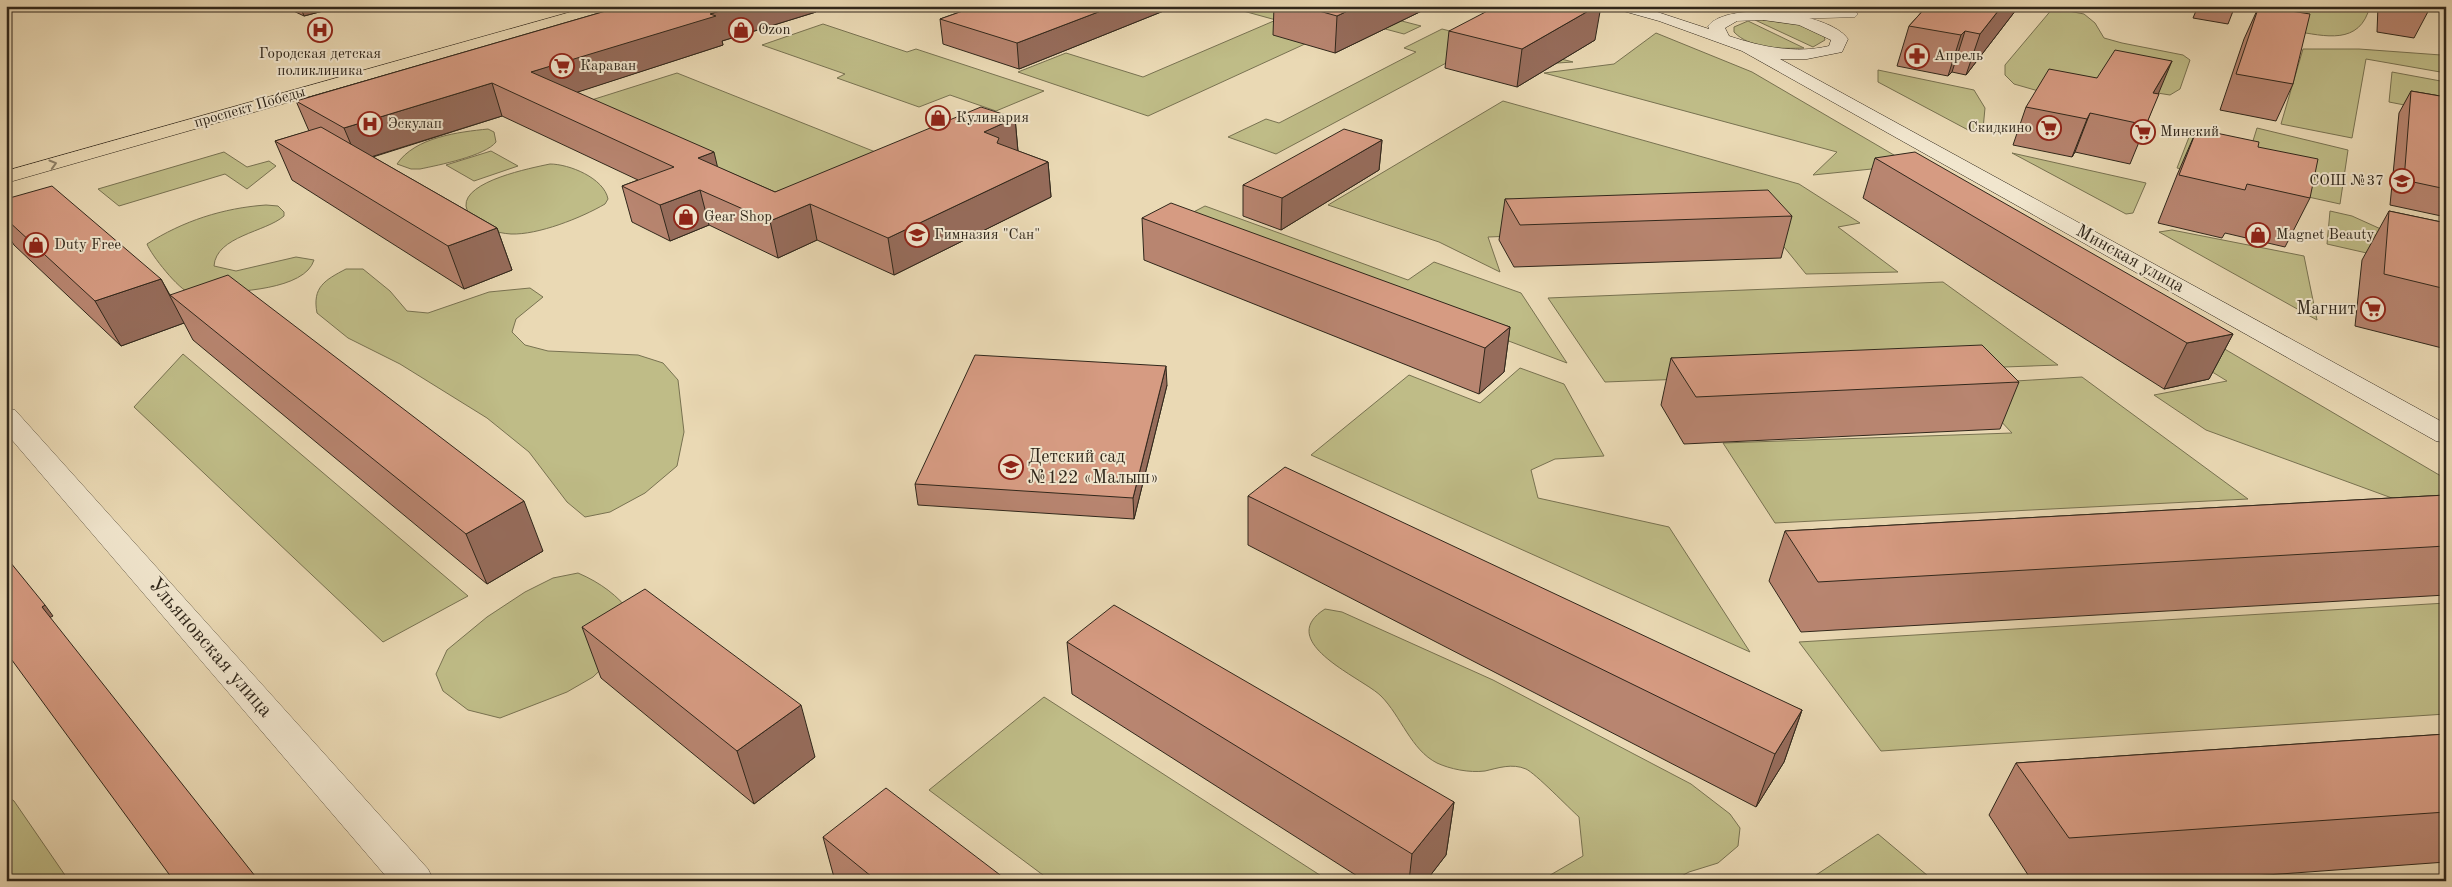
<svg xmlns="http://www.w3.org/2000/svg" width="2452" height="887" viewBox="0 0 2452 887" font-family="'Old Standard TT',serif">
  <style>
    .green { fill: #bfbc87; stroke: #787251 }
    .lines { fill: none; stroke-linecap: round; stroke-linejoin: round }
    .minor-casing { stroke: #5e5441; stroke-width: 1 }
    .secondary-casing { stroke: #30271b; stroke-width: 1 }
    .primary-casing { stroke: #30271b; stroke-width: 1 }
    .minor { fill: #f1e6ce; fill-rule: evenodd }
    .secondary { fill: #f1e6ce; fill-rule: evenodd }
    .primary { fill: #ead9b4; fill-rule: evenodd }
    .wall { fill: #b88570; stroke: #30271b }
    .shaded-wall { fill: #966c5b; stroke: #30271b }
    .building { fill: #d69b82; stroke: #30271b }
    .oneway { stroke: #8d8068 }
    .labels { text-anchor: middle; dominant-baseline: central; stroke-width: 4; stroke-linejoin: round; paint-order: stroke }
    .far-poi-label { font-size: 15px; fill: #30271b; stroke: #f1e6ce; text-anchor: start }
    .far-street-label { font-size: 15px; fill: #30271b; stroke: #f1e6ce }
    .street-label { font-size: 18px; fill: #30271b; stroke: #f1e6ce }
    .poi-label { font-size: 18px; fill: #30271b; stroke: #f1e6ce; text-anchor: end }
    .near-street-label { font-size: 21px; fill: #30271b; stroke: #f1e6ce }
  </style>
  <rect width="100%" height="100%" fill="#ead9b4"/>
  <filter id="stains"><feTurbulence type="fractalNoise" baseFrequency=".004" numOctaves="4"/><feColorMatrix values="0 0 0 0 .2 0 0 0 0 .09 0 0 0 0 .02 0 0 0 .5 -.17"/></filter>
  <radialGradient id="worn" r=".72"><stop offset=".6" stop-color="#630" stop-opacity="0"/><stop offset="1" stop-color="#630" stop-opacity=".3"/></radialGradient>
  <path class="green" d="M1225 6H1344L1421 26 1404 34 1355 21 1148 116 1018 72 1066 53 1143 77 1276 20Z
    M2304 6H2370C2360 46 2325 36 2294 31L2288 16Z
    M2053 8 2084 14 2095 23 2104 38 2122 43 2183 55 2190 60 2180 89 2170 95 2151 92H2042L2014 84 2005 75V65Z
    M1768 19 1796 23 1824 36 1825 40 1813 47 1755 20Z
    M1748 21 1804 48C1782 49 1750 49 1734 32V27Z
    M823 24 907 52 916 49 1044 91 996 111 950 95 919 107 837 78 845 74 762 45Z
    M1442 29 1573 62 1511 66 1463 54 1276 154 1228 137 1266 119 1279 123 1416 52 1404 48Z
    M1656 33 1752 72 1911 165 1813 175 1837 152 1544 73 1614 64Z
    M2303 49H2359L2441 55 2446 53V73L2366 59 2352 138 2281 124Z
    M1878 70 1974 90 1985 108 1983 129 1970 131 1878 82Z
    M2392 72 2446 82V113L2389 102Z
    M677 73 883 155 746 211 563 109Z
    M1503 101 1799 184 1860 223 1838 227 1898 272 1806 274 1767 226 1488 237 1500 272 1439 242 1328 205Z
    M2257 128 2348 150 2340 204 2177 168 2191 132 2252 144Z
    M488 129 494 132 496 142C485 156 439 165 420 169H411L397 164C415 137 459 132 488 129Z
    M491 151 518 166 474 181 446 165Z
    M224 152 247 167 269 161 276 166 247 189 225 174 119 206 98 189Z
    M2012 153 2146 183 2133 213 2126 214Z
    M550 164C569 164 604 178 608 199L605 204C581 218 538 235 511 234 495 233 485 228 473 219 469 216 467 211 466 206 464 181 531 168 550 164Z
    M1947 186 2446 479V504L2411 505 2206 430 2154 395 2227 381 1918 191Z
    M266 205 278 206 284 212V216C266 232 216 236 214 266L236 271 296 257 314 260C305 290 236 292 209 293 204 293 195 295 190 293 179 290 151 255 147 244 183 221 223 208 266 205Z
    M1205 206 1408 280 1434 262 1521 293 1567 363 1182 218Z
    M2330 211 2352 216 2414 244 2446 271 2327 244Z
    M2172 230 2304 256 2317 320 2159 232Z
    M346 269H363L390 291 407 311 428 313 489 292 530 288 543 297 516 319 512 332 525 345 548 351 638 355 663 363 678 380 684 432 677 466 645 493 610 512 585 517 567 502 529 452 487 418 400 364 348 338 317 313C312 287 325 280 346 269Z
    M1943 282 2058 365 1605 382 1548 298Z
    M183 354 468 596 383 642 134 407Z
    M1520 368 1564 384 1604 456 1555 459 1531 470 1538 498 1669 527 1750 652 1311 455 1409 375 1480 403Z
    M2082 377 2248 499 1775 523 1723 443 2012 433 1966 384Z
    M578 573C601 583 617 595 633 615L620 651 593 677 567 692 500 718 468 710 443 691 436 674 447 650 487 617 525 592 553 578Z
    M2446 603V714L1881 751 1799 642Z
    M1325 609 1342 612 1493 680 1691 784 1730 814 1740 828 1738 846 1718 863 1689 872 1672 881H1540L1583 856 1579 817C1569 808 1535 773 1526 769 1512 763 1498 768 1485 771 1469 773 1450 769 1437 763 1411 750 1401 716 1381 696 1363 678 1273 642 1325 609Z
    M1044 697 1329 881H1051L929 790Z
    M6 795 14 801 69 881H6Z
    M1878 834 1934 881H1807Z"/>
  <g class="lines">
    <defs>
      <path id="minor" d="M1850 9 1855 11 1858 14 1855 17 1763 20 1755 15 1763 10Z
        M6 408 15 410 428 869 434 881H390L6 433Z"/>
      <path id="secondary" d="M1614 6H1639L1709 29 1708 26C1728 0 1830 12 1848 39L1842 52 1807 59H1780L2446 424V443L2436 441 1742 51 1659 21 1616 9ZM1763 20 1799 25 1831 40 1829 46C1795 54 1762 47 1729 36L1725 28 1737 21Z"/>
      <path id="primary" d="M592 6H617L615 9 6 183V171Z"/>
    </defs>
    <use href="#minor" class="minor-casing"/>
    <use href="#secondary" class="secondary-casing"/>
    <use href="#primary" class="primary-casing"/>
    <use href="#minor" class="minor"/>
    <use href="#secondary" class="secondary"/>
    <use href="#primary" class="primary"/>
  </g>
  <path class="wall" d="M283 6H342L304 16Z
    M623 6H815L816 12 722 41 723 45 577 92 717 167 775 192 1015 118 1018 151 1048 162 1051 197 894 275 817 240 778 258 709 225 670 241 632 222 622 186 638 180 502 116 373 157 497 228 512 270 464 289 292 180 275 141 309 131 296 101Z
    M977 6H1176L1019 69 943 44 940 19Z
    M1274 6H1432L1335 53 1273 35Z
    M1927 6H2019L1966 75 1952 72 1948 76 1897 66 1909 26Z
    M2198 6H2235L2228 24 2193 18Z
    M2259 6 2293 84 2276 121 2220 110 2244 39Z
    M2378 6H2431L2414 38 2377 32Z
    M1449 31 1595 40 1517 87 1445 68Z
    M2411 91 2446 97V217L2390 205 2399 113Z
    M2158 94 2146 125 2130 164 2075 152 2072 157 2013 145 2026 107Z
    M2197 129 2258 147 2310 198 2285 247 2225 233 2222 238 2158 223 2177 175Z
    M1382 140 1379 170 1281 230 1243 216V185Z
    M1875 158 2233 334 2209 379 2164 389 1863 198Z
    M6 199 161 279 170 295 543 551 487 584 193 340 184 323 121 346 14 245 6 232Z
    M1505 199 1792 216 1781 258 1514 267 1499 240Z
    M2389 211 2446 223V349L2355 326 2362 260Z
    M1142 218 1510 327 1504 372 1479 394 1144 260Z
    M1671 358 2019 382 2000 429 1684 444 1661 405Z
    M1167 385 1134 519 918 505 915 484Z
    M2446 495V595L1801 632 1769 581 1785 531Z
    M1248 496 1802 710 1784 762 1756 807 1248 545Z
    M582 627 815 757 754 804 601 678Z
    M1067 642 1454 802 1446 855 1426 881H1365L1072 694Z
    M2446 734V862L2184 881H2032L1989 815 2016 763Z
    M823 837 1008 881H835Z"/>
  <path class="shaded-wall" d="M300 6H342L304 16Z
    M735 6H815L816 12 722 41 723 45 541 104 531 72Z
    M1114 6H1176L1019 69 1017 43Z
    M1358 6H1432L1335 53 1337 16Z
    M1597 6H1601L1595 40 1517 87 1522 49Z
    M2002 6H2019L1966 75 1980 34Z
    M1965 31 1952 72 1948 76 1961 35Z
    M2172 61 2157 97 2153 93Z
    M492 83 502 116 358 161 344 128Z
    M2090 113 2075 152 2072 157 2087 119Z
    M1015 118 1018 152 1003 172 984 132Z
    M1382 140 1379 170 1281 230 1282 198Z
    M714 152 722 186 698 158Z
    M1048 162 1051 197 894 275 888 238Z
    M700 190 709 225 670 241 660 205Z
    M810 204 817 240 778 258 770 221Z
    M497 228 512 270 464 289 448 246Z
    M161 279 184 323 121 346 95 301Z
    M1510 327 1504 372 1479 394 1485 348Z
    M2233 334 2209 379 2164 389 2187 343Z
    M1166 366 1167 385 1134 519 1133 498Z
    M524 501 543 551 487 584 466 534Z
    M45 605 53 616 49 618 42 607Z
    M801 705 815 757 754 804 737 751Z
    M1802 710 1784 762 1756 807 1775 754Z
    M1454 802 1446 855 1426 881H1409L1412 854Z"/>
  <path class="building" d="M623 6H735L710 14 716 16 531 72 714 152 698 158 775 192 981 107 1015 118 984 132 999 138 997 143 1048 162 888 238 810 204 770 221 700 190 660 205 622 186 674 167 492 83 344 128 296 101Z
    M977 6H1114L1017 43 940 19Z
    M1301 6H1358L1337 16Z
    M1497 6H1597L1522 49 1449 31Z
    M1927 6H2002L1980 34 1965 31 1961 35 1909 26Z
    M2259 6 2310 14 2293 84 2236 74Z
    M2115 50 2172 61 2153 93 2159 94 2146 125 2090 113 2087 119 2026 107 2049 69 2097 78Z
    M2411 91 2446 97V189L2404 180Z
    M321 127 497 228 448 246 275 141Z
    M1344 129 1382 140 1282 198 1243 185Z
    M2197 129 2259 142 2258 147 2318 159 2310 198 2247 184 2245 190 2179 175Z
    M1915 152 2233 334 2187 343 1875 158Z
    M52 186 161 279 95 301 6 219V199Z
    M1768 190 1792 216 1520 225 1505 199Z
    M1171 203 1510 327 1485 348 1142 218Z
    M2389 211 2446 223V289L2384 274Z
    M228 275 524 501 466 534 170 295Z
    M1982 345 2019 382 1696 397 1671 358Z
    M975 355 1166 366 1133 498 915 484Z
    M1285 467 1802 710 1775 754 1248 496Z
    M2446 495V546L1818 582 1785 531Z
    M6 557 45 605 42 607 259 881H174L6 652Z
    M645 589 801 705 737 751 582 627Z
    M1114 605 1454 802 1412 854 1067 642Z
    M2446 734V812L2069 838 2016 763Z
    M886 788 1008 881H877L823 837Z"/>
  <defs><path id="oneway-chevron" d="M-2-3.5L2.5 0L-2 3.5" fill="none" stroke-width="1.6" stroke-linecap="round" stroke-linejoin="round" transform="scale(1.25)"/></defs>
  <use class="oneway" href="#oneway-chevron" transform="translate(53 164) rotate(-16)"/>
  <defs>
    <symbol id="hospital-ring" viewBox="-11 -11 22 22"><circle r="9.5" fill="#f1e6ce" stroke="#8f2418" stroke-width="1.5"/><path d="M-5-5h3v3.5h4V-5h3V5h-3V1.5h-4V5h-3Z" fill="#8f2418"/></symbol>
    <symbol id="shop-ring" viewBox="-11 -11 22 22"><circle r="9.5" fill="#f1e6ce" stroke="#8f2418" stroke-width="1.5"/><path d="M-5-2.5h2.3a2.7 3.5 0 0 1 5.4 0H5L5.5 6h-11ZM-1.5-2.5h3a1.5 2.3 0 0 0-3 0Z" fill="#8f2418"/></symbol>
    <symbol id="pharmacy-ring" viewBox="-11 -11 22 22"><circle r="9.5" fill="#f1e6ce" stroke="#8f2418" stroke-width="1.5"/><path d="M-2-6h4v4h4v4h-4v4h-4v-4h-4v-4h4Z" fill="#8f2418"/></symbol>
    <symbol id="supermarket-ring" viewBox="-11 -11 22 22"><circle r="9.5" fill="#f1e6ce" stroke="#8f2418" stroke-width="1.5"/><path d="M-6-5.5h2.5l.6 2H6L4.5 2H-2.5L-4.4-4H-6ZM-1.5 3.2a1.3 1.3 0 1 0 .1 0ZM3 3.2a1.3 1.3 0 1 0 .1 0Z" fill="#8f2418"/></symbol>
    <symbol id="school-ring" viewBox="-11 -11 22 22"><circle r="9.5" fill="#f1e6ce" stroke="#8f2418" stroke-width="1.5"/><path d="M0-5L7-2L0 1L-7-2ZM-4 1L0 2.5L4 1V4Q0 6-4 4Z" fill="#8f2418"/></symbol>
  </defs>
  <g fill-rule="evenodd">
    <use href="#hospital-ring" x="306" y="16" width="28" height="28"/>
    <use href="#shop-ring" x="727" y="16" width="28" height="28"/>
    <use href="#pharmacy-ring" x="1903" y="42" width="28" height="28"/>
    <use href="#supermarket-ring" x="548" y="52" width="28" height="28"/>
    <use href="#shop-ring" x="924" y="104" width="28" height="28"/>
    <use href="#hospital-ring" x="356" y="110" width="28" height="28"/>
    <use href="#supermarket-ring" x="2035" y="114" width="28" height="28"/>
    <use href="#supermarket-ring" x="2129" y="118" width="28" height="28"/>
    <use href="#school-ring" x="2388" y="167" width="28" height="28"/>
    <use href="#shop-ring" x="672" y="203" width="28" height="28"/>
    <use href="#school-ring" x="903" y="221" width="28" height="28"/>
    <use href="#shop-ring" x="2244" y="221" width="28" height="28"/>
    <use href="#shop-ring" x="22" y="231" width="28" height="28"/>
    <use href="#supermarket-ring" x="2359" y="295" width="28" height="28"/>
    <use href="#school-ring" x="997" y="453" width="28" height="28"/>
  </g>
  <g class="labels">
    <g class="far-poi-label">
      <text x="758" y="30">Ozon</text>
      <text x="320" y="54" text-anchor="middle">Городская детская<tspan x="320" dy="17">поликлиника</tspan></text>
      <text x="1934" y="56">Апрель</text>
      <text x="580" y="66">Караван</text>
      <text x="956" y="118">Кулинария</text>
      <text x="388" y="124">Эскулап</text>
      <text x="2032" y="128" text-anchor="end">Скидкино</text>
      <text x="2160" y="132">Минский</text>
      <text x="2384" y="181" text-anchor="end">СОШ №37</text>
      <text x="704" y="217">Gear Shop</text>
      <text x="934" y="235">Гимназия "Сан"</text>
      <text x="2276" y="235">Magnet Beauty</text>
      <text x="54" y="245">Duty Free</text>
    </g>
    <g class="far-street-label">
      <text transform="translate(250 108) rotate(-16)">проспект Победы</text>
    </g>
    <g class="street-label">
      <text transform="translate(2130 259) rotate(29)">Минская улица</text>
    </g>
    <g class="poi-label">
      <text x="2356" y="309">Магнит</text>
      <text x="1028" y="457" text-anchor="start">Детский сад<tspan x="1028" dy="21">№122 «Малыш»</tspan></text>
    </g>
    <g class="near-street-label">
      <text transform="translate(210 648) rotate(49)">Ульяновская улица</text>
    </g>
  </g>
  <rect width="2452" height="887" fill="none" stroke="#ead9b4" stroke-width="25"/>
  <rect x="8" y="8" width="2437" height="872" fill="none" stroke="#30271b" stroke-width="2.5"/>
  <rect x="12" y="12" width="2427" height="862" fill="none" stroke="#30271b"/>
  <rect width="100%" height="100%" filter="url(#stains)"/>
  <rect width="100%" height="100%" fill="url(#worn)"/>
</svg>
